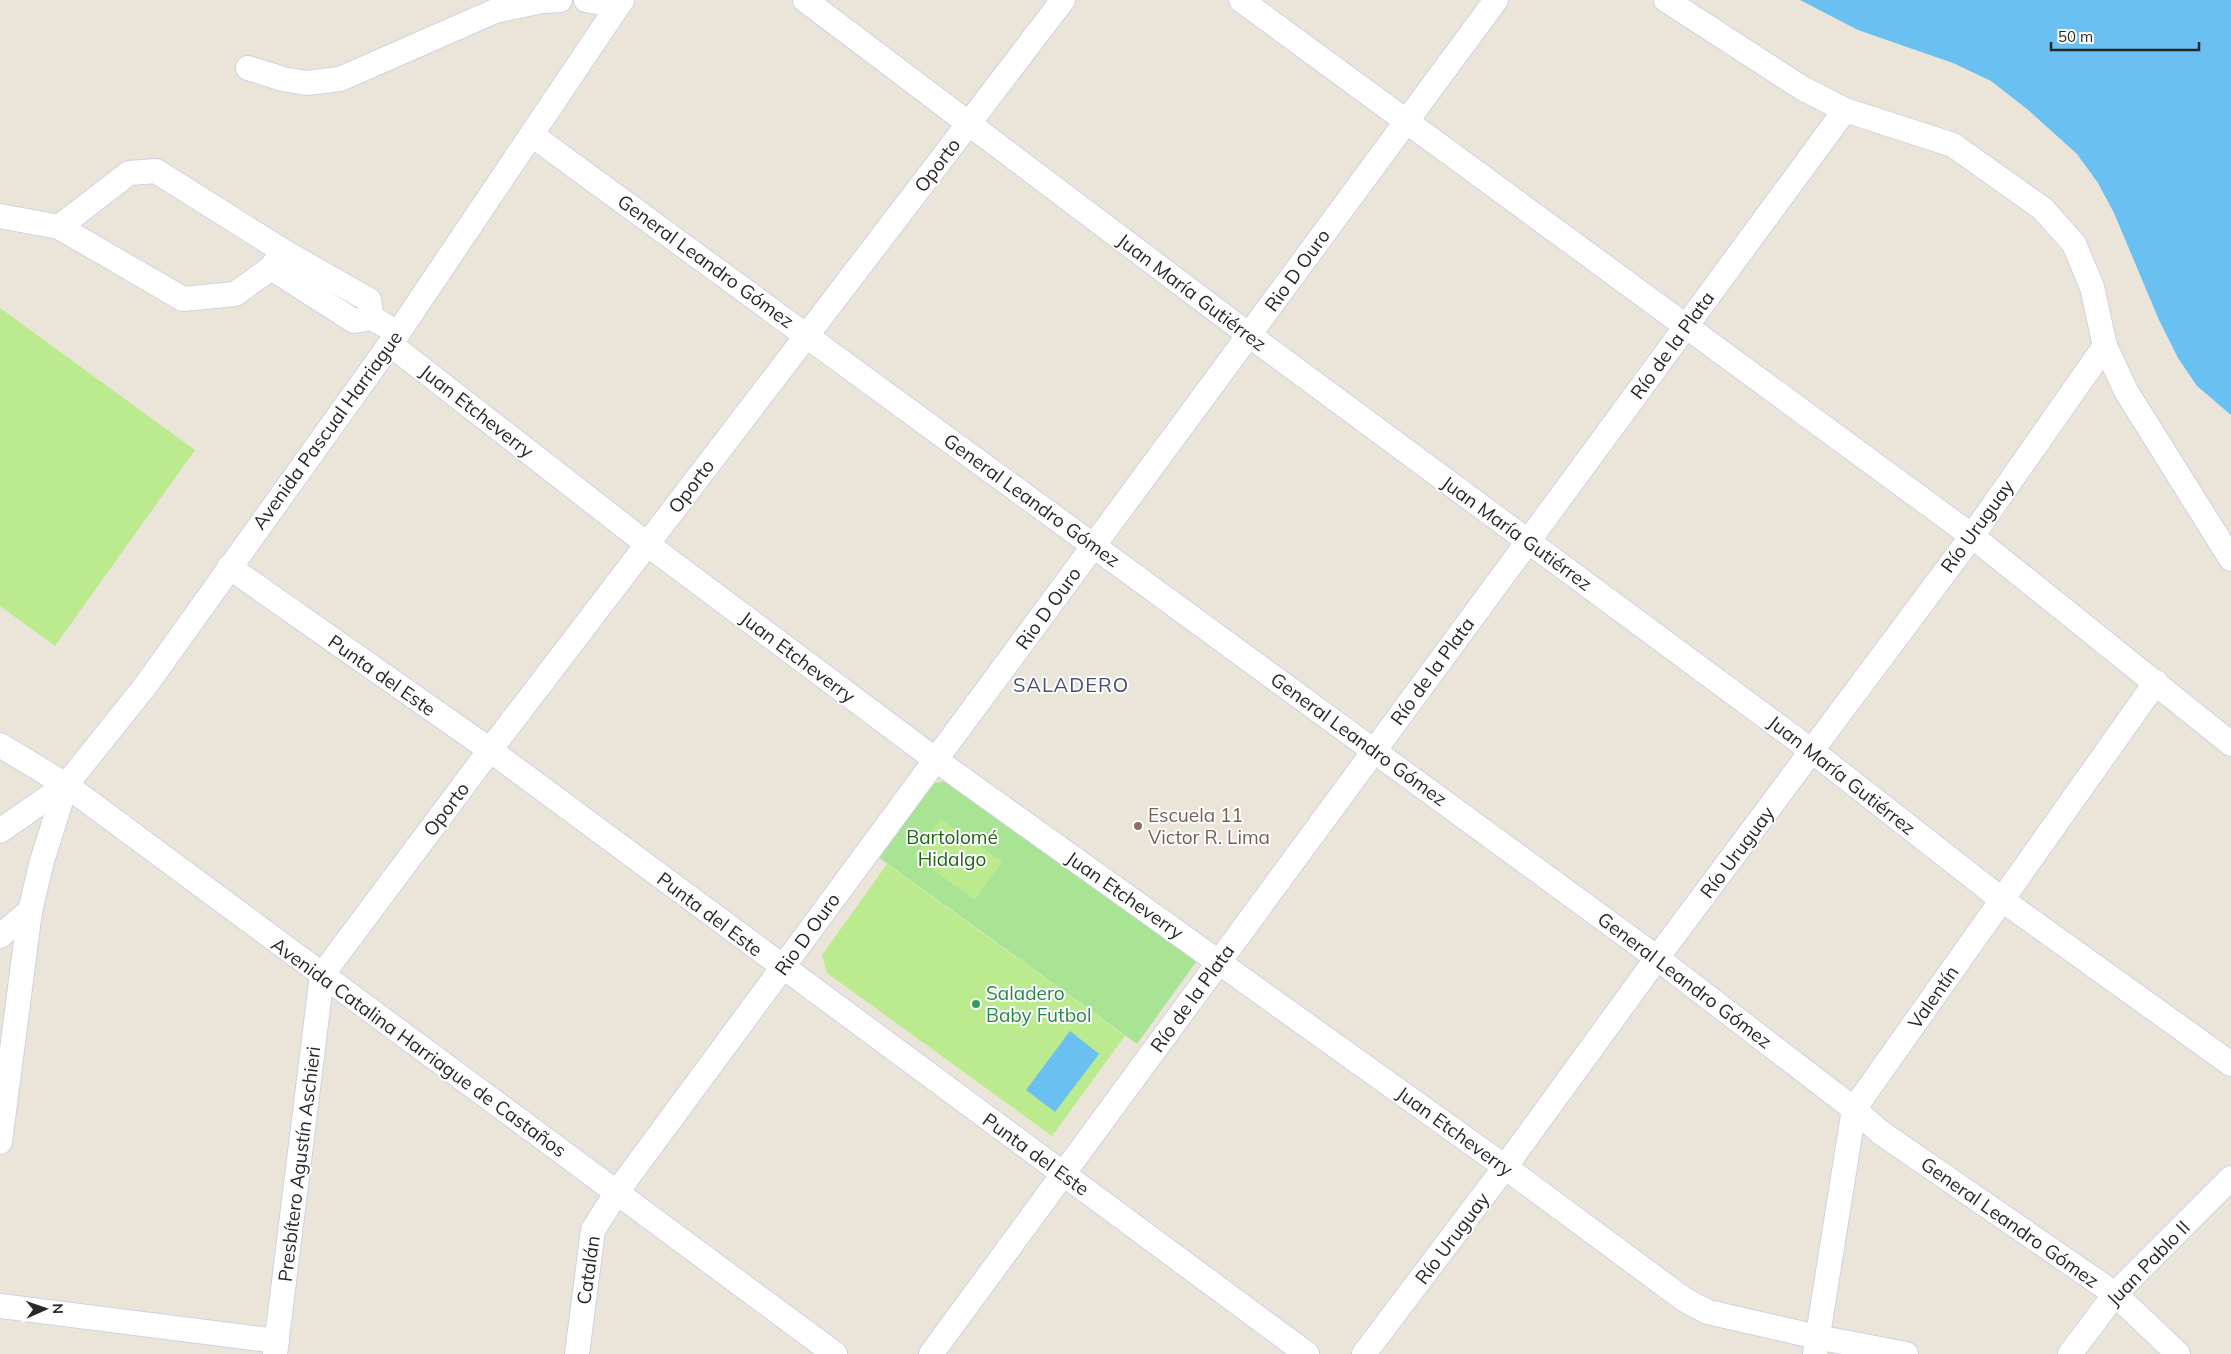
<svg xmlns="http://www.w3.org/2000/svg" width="2231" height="1354" font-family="Mulish,sans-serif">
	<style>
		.green { fill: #a8e494 }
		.pitch { fill: #bceb8f }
		.water { fill: #69c0f1 }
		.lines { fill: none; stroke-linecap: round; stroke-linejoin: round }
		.minor-casing { stroke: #cfd1e2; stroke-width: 26 }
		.minor { stroke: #fff; stroke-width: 24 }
		.education-dot { fill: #8d6e63; stroke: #fff; stroke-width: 2 }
		.leisure-dot { fill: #2e9e5b; stroke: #fff; stroke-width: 2 }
		.labels { text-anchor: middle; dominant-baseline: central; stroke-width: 4; stroke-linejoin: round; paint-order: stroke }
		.street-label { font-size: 19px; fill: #282828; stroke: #fff }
		.education-label { font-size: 19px; fill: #785e54; stroke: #fff; text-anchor: start }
		.park-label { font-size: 19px; fill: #206618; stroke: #fff }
		.leisure-label { font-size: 19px; fill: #27864d; stroke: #fff; text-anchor: start }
		.neighbourhood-label { font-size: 20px; letter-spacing: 1px; fill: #484c7a; stroke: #fff }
	</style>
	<rect width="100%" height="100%" fill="#ebe5d9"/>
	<!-- green -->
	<path class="green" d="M947,781L1196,962L1137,1044L878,857L930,784Z"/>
	<!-- pitch -->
	<g class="pitch">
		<path d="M0,308L195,450L55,646L0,606Z"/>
		<path d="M941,819L1002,862L975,900L914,856Z"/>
		<path d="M887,864L1125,1036L1052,1136L827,973L822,955Z"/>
	</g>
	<!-- water -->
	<g class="water">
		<path d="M1800,0H2231V415L2197,386L2178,358L2159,320L2114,213L2098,183L2077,154L2027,109L1991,81L1953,63L1858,30Z"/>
		<path d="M1070,1031L1099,1054L1055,1112L1026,1090Z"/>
	</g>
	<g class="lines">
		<defs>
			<g id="minor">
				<path d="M586,0L618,6"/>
				<path d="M805,0L1249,335L1812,751L2001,899L2231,1064"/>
				<path d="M1241,0L1972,536L2231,744"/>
				<path d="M1666,0L1802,88L1845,110L1953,145L2043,209L2074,244L2092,287L2105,346L2126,391L2231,559"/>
				<path d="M248,68L283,79L306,83L340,79L495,11L542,1L560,0"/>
				<path d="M532,135L1657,958L1854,1109L1880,1132L2115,1294L2178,1354"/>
				<path d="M0,216L59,227L183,299L235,294L271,268L283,251"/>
				<path d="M59,227L129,173L156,171L283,251L369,300L372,318"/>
				<path d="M271,268L354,321L372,318L386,326"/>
				<path d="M390,344L647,544L936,760L1505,1167L1685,1300L1708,1312L1817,1337L1906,1354"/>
				<path d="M229,567L490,750L1307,1354"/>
				<path d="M0,745L66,785L835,1354"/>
				<path d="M0,831L66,785L146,685L398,333L622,0"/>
				<path d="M0,936L30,911"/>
				<path d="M0,1142L30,911L42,861L66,785"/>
				<path d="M0,1306L277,1341"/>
				<path d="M275,1354L322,975L490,750L1063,0"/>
				<path d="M577,1354L593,1230L617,1192L1496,0"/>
				<path d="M931,1354L1845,110"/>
				<path d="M1364,1354L1505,1167L1657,958L1972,536L2105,346"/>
				<path d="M1815,1354L1854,1109L2156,682"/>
				<path d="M2070,1354L2115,1294L2231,1178"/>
			</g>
		</defs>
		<!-- minor casing -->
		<use href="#minor" class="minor-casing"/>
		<!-- minor -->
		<use href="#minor" class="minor"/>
	</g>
	<!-- markers -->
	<circle class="education-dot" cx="1138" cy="826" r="5"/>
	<circle class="leisure-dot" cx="976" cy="1004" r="5"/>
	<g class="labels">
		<!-- street labels -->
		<g class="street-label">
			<text transform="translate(937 165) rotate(-53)">Oporto</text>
			<text transform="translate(706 261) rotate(36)">General Leandro Gómez</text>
			<text transform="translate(1297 270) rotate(-54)">Rio D Ouro</text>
			<text transform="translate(1192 292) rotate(37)">Juan María Gutiérrez</text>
			<text transform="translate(1672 345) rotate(-54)">Río de la Plata</text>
			<text transform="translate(477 411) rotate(38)">Juan Etcheverry</text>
			<text transform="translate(327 430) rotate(-54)">Avenida Pascual Harriague</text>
			<text transform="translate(691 486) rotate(-53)">Oporto</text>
			<text transform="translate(1032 500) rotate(36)">General Leandro Gómez</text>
			<text transform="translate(1977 526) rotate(-54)">Río Uruguay</text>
			<text transform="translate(1517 533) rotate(36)">Juan María Gutiérrez</text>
			<text transform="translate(1048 608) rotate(-54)">Rio D Ouro</text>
			<text transform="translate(798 657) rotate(37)">Juan Etcheverry</text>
			<text transform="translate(1432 671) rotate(-54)">Río de la Plata</text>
			<text transform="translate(382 675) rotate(35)">Punta del Este</text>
			<text transform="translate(1359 739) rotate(36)">General Leandro Gómez</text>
			<text transform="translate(1842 775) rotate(38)">Juan María Gutiérrez</text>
			<text transform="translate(446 809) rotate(-53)">Oporto</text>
			<text transform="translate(1737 852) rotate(-53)">Río Uruguay</text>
			<text transform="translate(1125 895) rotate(35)">Juan Etcheverry</text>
			<text transform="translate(710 914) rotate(37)">Punta del Este</text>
			<text transform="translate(807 934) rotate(-54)">Rio D Ouro</text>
			<text transform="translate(1685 980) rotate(37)">General Leandro Gómez</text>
			<text transform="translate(1933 997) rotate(-55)">Valentín</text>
			<text transform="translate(1192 998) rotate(-54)">Río de la Plata</text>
			<text transform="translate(419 1047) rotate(36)">Avenida Catalina Harriague de Castaños</text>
			<text transform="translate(1455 1131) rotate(36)">Juan Etcheverry</text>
			<text transform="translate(1036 1154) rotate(36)">Punta del Este</text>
			<text transform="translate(299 1164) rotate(-83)">Presbítero Agustín Aschieri</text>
			<text transform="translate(2010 1222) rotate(35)">General Leandro Gómez</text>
			<text transform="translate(1452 1238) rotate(-53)">Río Uruguay</text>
			<text transform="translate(2148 1263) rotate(-46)">Juan Pablo II</text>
			<text transform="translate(588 1270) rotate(-82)">Catalán</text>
		</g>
		<!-- education labels -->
		<g class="education-label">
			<text x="1148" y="815">Escuela 11<tspan x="1148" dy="22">Victor R. Lima</tspan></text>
		</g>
		<!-- park labels -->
		<g class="park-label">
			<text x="952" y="837">Bartolomé<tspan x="952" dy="22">Hidalgo</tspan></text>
		</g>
		<!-- leisure labels -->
		<g class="leisure-label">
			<text x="986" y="993">Saladero<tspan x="986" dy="22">Baby Futbol</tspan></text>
		</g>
		<!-- neighbourhood labels -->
		<g class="neighbourhood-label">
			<text x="1071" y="684">SALADERO</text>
		</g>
	</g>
	<!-- north arrow -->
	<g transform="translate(45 1309) rotate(88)" stroke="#ffffff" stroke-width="4" paint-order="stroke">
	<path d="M0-4L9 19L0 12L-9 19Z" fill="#282828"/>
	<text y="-8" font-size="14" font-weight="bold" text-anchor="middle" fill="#282828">N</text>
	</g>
	<!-- scale -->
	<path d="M2051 42v8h148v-8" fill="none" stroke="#282828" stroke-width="2.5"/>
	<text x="2058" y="42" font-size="15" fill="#282828" stroke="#ffffff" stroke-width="4" paint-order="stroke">50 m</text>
</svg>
